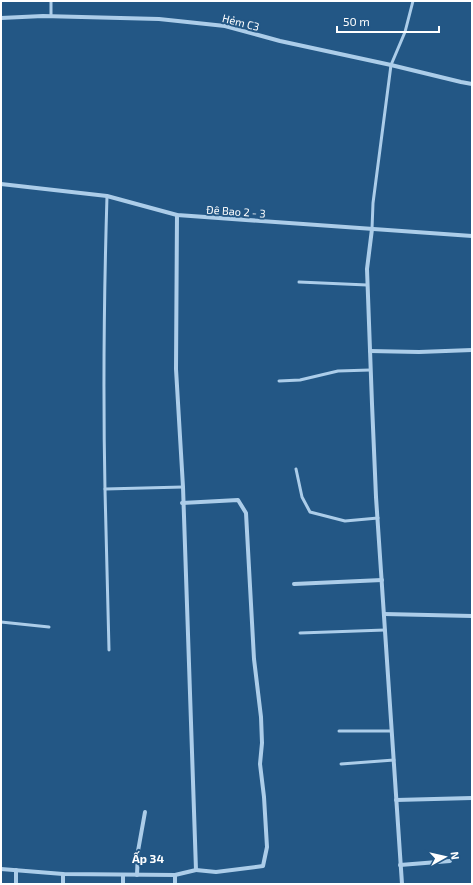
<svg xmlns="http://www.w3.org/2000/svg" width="473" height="885" font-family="'Exo 2',sans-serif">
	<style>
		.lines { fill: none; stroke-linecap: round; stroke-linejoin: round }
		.lane { stroke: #accde9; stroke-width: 3 }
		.street { stroke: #accde9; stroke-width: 4 }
		.labels { text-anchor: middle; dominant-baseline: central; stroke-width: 4; stroke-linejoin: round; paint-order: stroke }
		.street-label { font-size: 11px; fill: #fff; stroke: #235785 }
		.neighbourhood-label { font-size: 12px; font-weight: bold; fill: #fff; stroke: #235785 }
	</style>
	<rect width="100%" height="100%" fill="#235785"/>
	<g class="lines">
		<!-- lane -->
		<g class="lane">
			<path d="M51,16V1"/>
			<path d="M107,196C104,294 103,392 105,490C106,543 108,597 109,650"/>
			<path d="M372,229L373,203L391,65L405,32L413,1"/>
			<path d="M299,282L367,285"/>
			<path d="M279,381L300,380L338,371L370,370"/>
			<path d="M296,469L302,497L310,512L345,521L378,518"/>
			<path d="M105,489L183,487"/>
			<path d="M1,622L49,627"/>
			<path d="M300,633L385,630"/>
			<path d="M339,731H391"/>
			<path d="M341,764L394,760"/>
		</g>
		<!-- street -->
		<g class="street">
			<path d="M1,18L43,16L159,19L225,26L280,41L391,65L461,82L472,84"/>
			<path d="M1,184L107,196L177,215L472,236"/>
			<path d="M372,229L367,269L372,404L376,497L402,884"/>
			<path d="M370,351L419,352L472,350"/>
			<path d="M182,503L238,500L246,513L254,659L261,717L262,743L260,764L264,797L267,847L263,866L216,872L196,870"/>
			<path d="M294,584L382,580"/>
			<path d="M384,614L472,616"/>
			<path d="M396,800L472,798"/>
			<path d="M400,865L450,861"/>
			<path d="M1,869L63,874L175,875L196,870L183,487L176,369L177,215"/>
			<path d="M123,875V884"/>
			<path d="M137,875L138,851L145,812"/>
			<path d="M175,875V884"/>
			<path d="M16,884V870"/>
			<path d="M63,884V874"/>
		</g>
	</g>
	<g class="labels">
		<!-- street labels -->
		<g class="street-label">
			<text transform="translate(241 22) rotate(14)">Hẻm C3</text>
			<text transform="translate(236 211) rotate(4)">Đê Bao 2 - 3</text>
		</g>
		<!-- neighbourhood labels -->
		<g class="neighbourhood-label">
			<text x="148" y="858">Ấp 34</text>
		</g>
	</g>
	<!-- border -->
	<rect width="473" height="885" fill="none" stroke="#ffffff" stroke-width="4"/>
	<!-- north arrow -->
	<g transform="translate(445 857) rotate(82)" stroke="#235785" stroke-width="3" paint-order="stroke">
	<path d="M0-3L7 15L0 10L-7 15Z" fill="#ffffff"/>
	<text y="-6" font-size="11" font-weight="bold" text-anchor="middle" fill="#ffffff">N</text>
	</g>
	<!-- scale -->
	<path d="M337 26v6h102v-6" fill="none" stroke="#ffffff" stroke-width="2"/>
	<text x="343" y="26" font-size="12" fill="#ffffff" stroke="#235785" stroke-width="3" paint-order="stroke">50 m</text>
</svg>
